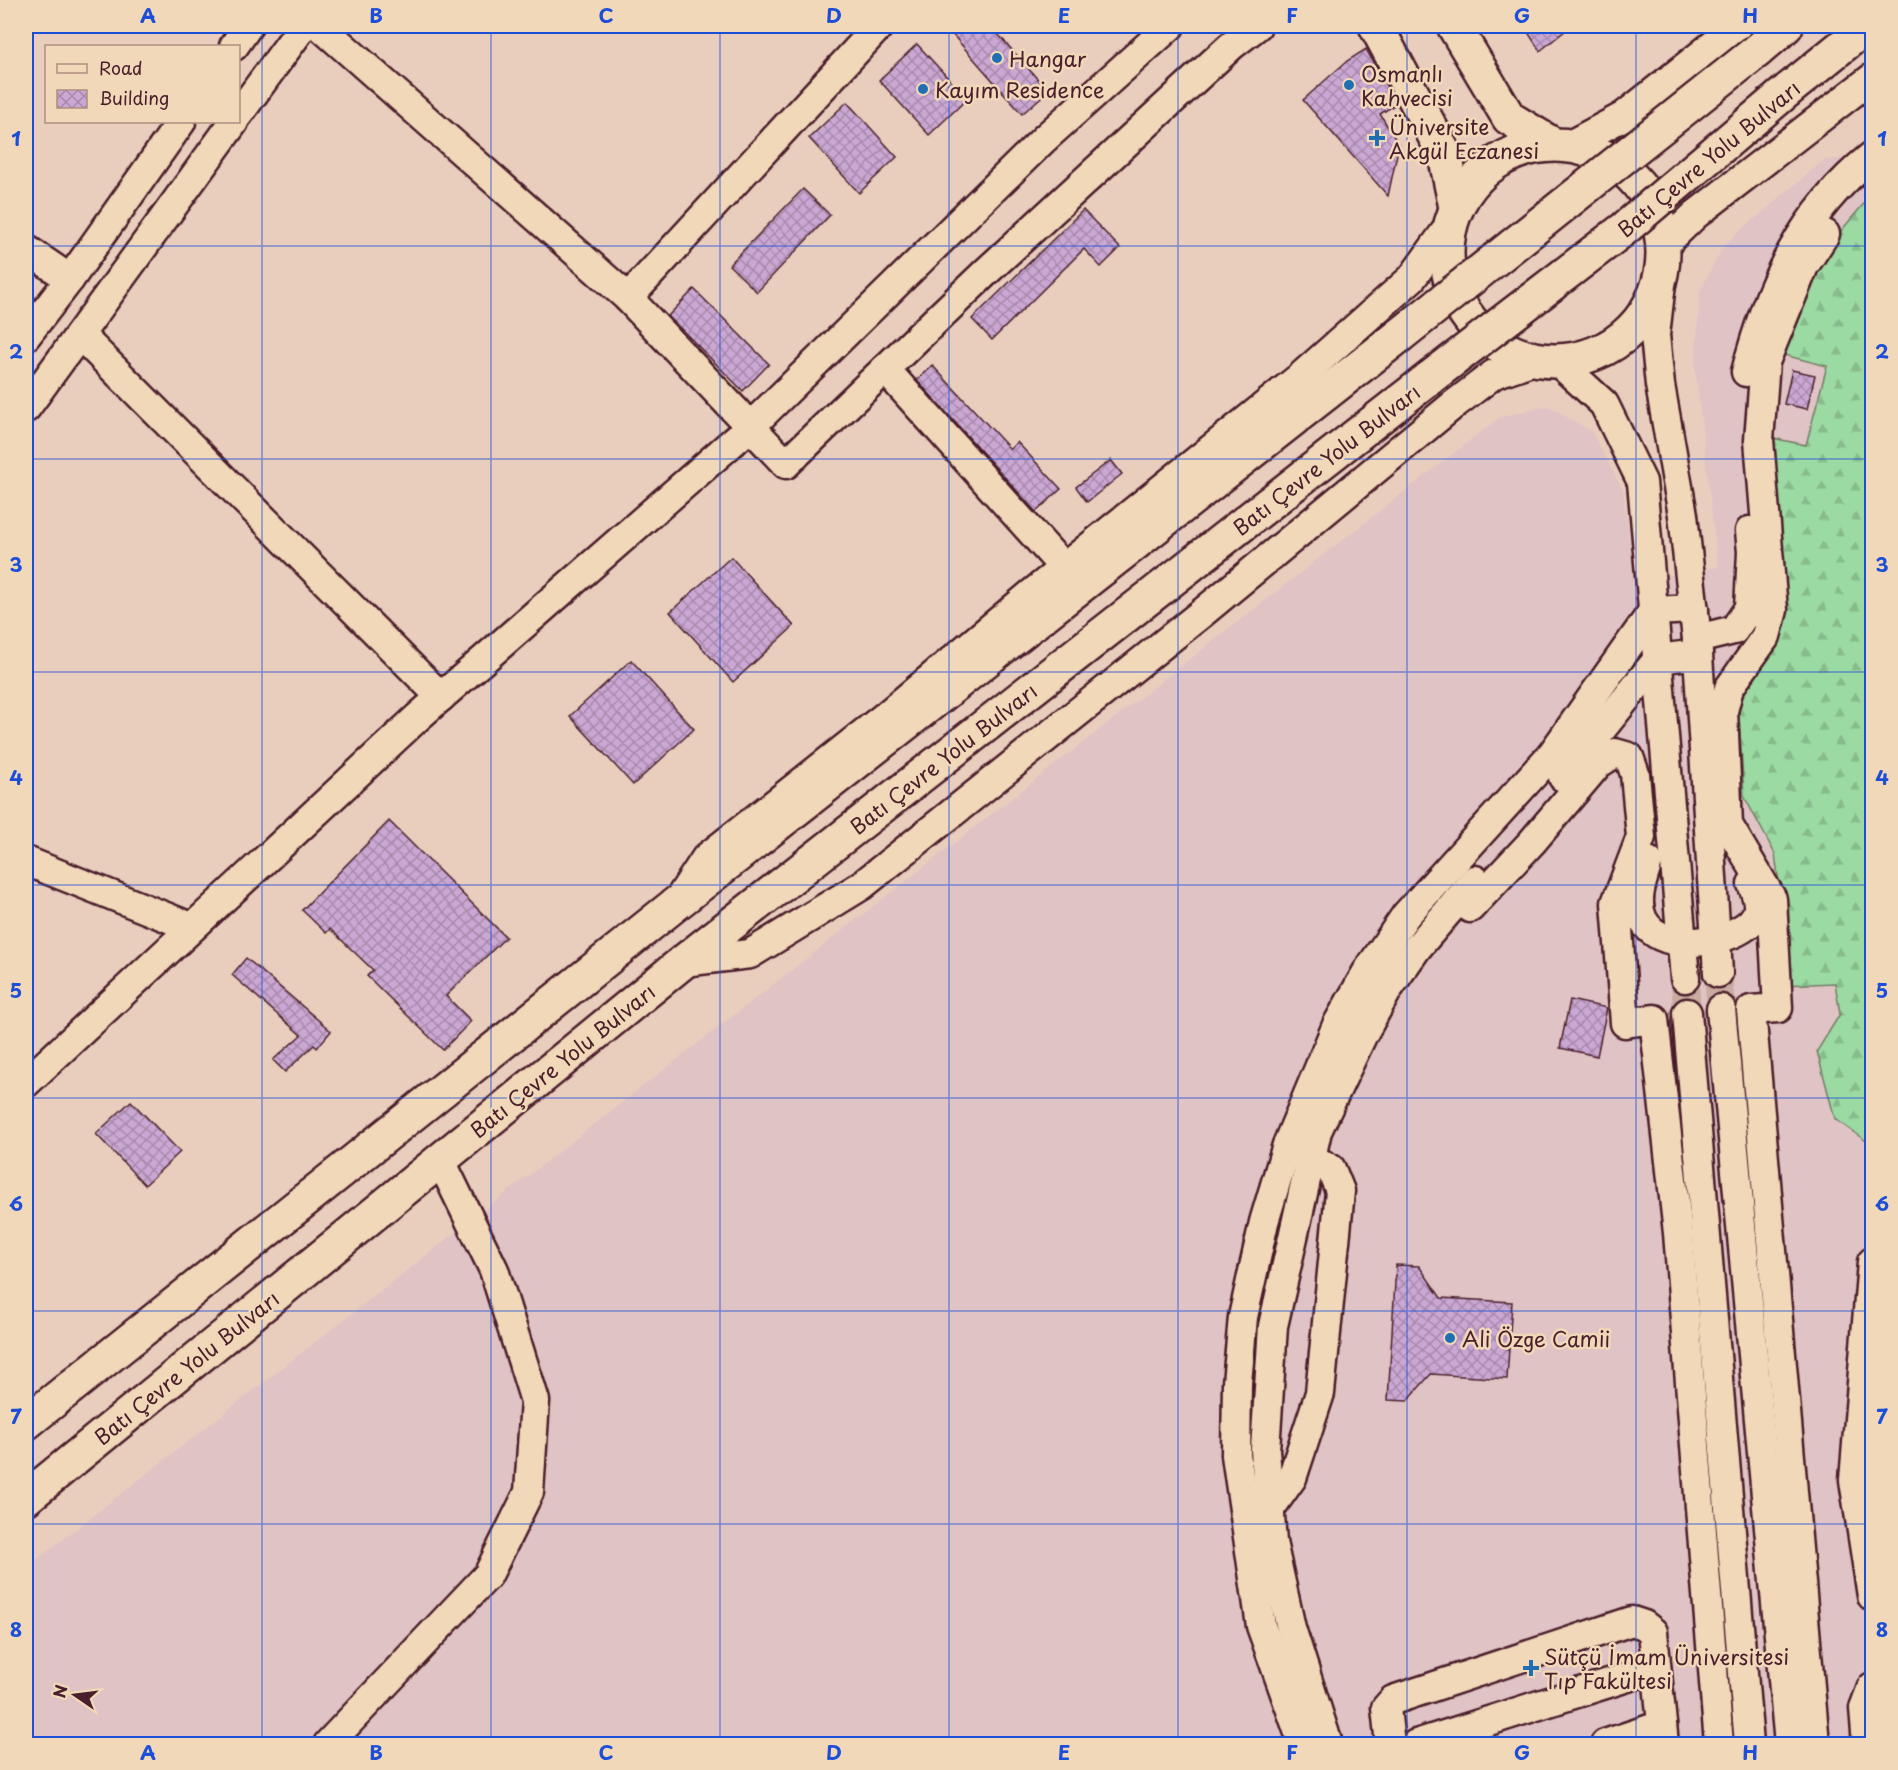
<svg xmlns="http://www.w3.org/2000/svg" width="1898" height="1770" font-family="'Playpen Sans',sans-serif">
	<style>
		.built { fill: #e0c3c4 }
		.forest { fill: url(#forest-firs); stroke: #727c66; stroke-width: 1.5 }
		.building { fill: url(#building-cross-hatch); stroke: #4a1f2b; stroke-width: 1.5 }
		.lines { fill: none; stroke-linecap: round; stroke-linejoin: round }
		.minor-tunnel { stroke: #c9aba1; stroke-width: 28; stroke-dasharray: 28 14; stroke-linecap: butt }
		.minor-casing { stroke: #4a1f2b; stroke-width: 33 }
		.major-casing { stroke: #4a1f2b; stroke-width: 38 }
		.highway-casing { stroke: #4a1f2b; stroke-width: 38 }
		.minor { stroke: #f1d8b9; stroke-width: 28 }
		.major { stroke: #f1d8b9; stroke-width: 33 }
		.highway { stroke: #f1d8b9; stroke-width: 33 }
		.highway-bridge-casing { stroke: #4a1f2b; stroke-width: 38; stroke-linecap: butt }
		.highway-bridge { stroke: #f1d8b9; stroke-width: 33 }
		.grid { fill: none; stroke: #1d4ed8; stroke-width: 1.5; stroke-opacity: 0.55 }
		.poi-dot { fill: #1f6fb2; stroke: #f1d8b9; stroke-width: 2 }
		.labels { text-anchor: middle; dominant-baseline: central; stroke-width: 5; stroke-linejoin: round; paint-order: stroke }
		.poi-label { font-size: 21px; fill: #4a1f2b; stroke: #f1d8b9; text-anchor: start }
		.street-label { font-size: 21px; fill: #4a1f2b; stroke: #f1d8b9 }
		.neatline { fill: none; stroke: #1d4ed8; stroke-width: 2 }
		.grid-label { font-size: 20px; text-anchor: middle; font-weight: bold; fill: #1d4ed8 }
	</style>
	<defs>
		<pattern id="forest-firs" width="22" height="20" patternUnits="userSpaceOnUse" patternTransform="scale(1.5)"><rect width="22" height="20" fill="#9bdaa2"/><path d="M5 1l3.5 6h-7zM16 11l3.5 6h-7z" fill="#87bb8c"/></pattern>
		<pattern id="building-cross-hatch" width="8" height="8" patternUnits="userSpaceOnUse" patternTransform="scale(1.5)"><rect width="8" height="8" fill="#caa8d3"/><path d="M0 0l8 8M0 8l8-8" fill="none" stroke="#a688ab"/></pattern>
	</defs>
	<rect width="100%" height="100%" fill="#e9cebe"/>
	<filter id="ink" filterUnits="userSpaceOnUse"><feTurbulence type="fractalNoise" baseFrequency=".0167" numOctaves="2"/><feDisplacementMap in="SourceGraphic" scale="12" xChannelSelector="R" yChannelSelector="G"/><feConvolveMatrix kernelMatrix="1 2 1 2 8 2 1 2 1" color-interpolation-filters="sRGB"/></filter>
	<g filter="url(#ink)">
		<!-- built -->
		<path class="built" d="M1872,140V1744H26V1568L1500,417L1548,406L1591,431L1623,490L1635,581L1718,567L1695,367L1700,290L1725,244L1824,160L1849,158Z"/>
		<!-- forest -->
		<path class="forest" d="M1872,194V1145L1835,1119L1817,1051L1840,1014L1835,983L1781,985L1783,913L1775,854L1744,796L1738,699L1754,673L1772,438L1806,445L1827,366L1784,355L1830,244Z"/>
		<!-- building -->
		<g class="building">
			<path d="M945,26H991L1048,91L1022,114Z"/>
			<path d="M1524,26H1571L1540,51Z"/>
			<path d="M917,44L967,99L929,135L879,80Z"/>
			<path d="M1366,49L1396,104L1380,114L1399,145L1388,196L1303,100L1347,61Z"/>
			<path d="M847,102L897,157L859,193L809,138Z"/>
			<path d="M803,189L830,215L757,292L729,265Z"/>
			<path d="M1083,210L1120,248L1101,267L1084,249L992,340L972,319Z"/>
			<path d="M694,289L769,364L743,391L668,316Z"/>
			<path d="M932,365L1010,449L1017,442L1061,489L1036,512L917,380Z"/>
			<path d="M1792,370L1815,375L1807,409L1784,404Z"/>
			<path d="M1111,460L1122,474L1087,502L1076,487Z"/>
			<path d="M731,557L794,626L733,682L670,612Z"/>
			<path d="M631,660L694,729L633,785L570,716Z"/>
			<path d="M389,821L506,937L446,996L471,1021L443,1050L367,976L373,970L330,929L326,933L302,910Z"/>
			<path d="M246,958L331,1031L317,1048L314,1045L285,1072L273,1060L301,1035L232,975Z"/>
			<path d="M1570,1000L1607,1008L1597,1056L1560,1048Z"/>
			<path d="M131,1101L180,1152L145,1185L96,1134Z"/>
			<path d="M1396,1265L1419,1266L1441,1298L1512,1302L1507,1379L1431,1374L1407,1401L1388,1400Z"/>
		</g>
		<g class="lines">
			<!-- minor-tunnel -->
			<g class="minor-tunnel">
				<path d="M1718,973L1721,1009"/>
				<path d="M1685,978L1687,1013"/>
			</g>
			<defs>
				<g id="minor">
					<path d="M320,26L628,298L786,464L986,272L1231,46L1257,26"/>
					<path d="M234,46L248,26"/>
					<path d="M238,115L303,26"/>
					<path d="M1570,145L1624,116L1737,26"/>
					<path d="M1663,246L1695,215L1872,78"/>
					<path d="M26,249L70,279"/>
					<path d="M1663,266L1655,335L1660,385L1683,515L1697,639L1718,973"/>
					<path d="M628,298L879,26"/>
					<path d="M80,335L441,697"/>
					<path d="M26,336L70,279L181,122"/>
					<path d="M1557,361L1604,404L1642,482L1685,978"/>
					<path d="M885,369L1064,568"/>
					<path d="M1746,372C1768,286 1802,212 1872,156"/>
					<path d="M26,408L234,122"/>
					<path d="M1697,639L1734,630L1749,608L1752,552L1750,531"/>
					<path d="M1563,777L1658,659L1698,654"/>
					<path d="M26,861L191,927"/>
					<path d="M1648,861C1644,877 1636,894 1640,911C1650,959 1741,944 1756,915C1761,905 1756,893 1752,884"/>
					<path d="M683,893L706,858L888,714L1030,595L1299,378L1412,278L1450,225"/>
					<path d="M1470,908L1532,842L1598,764L1615,753L1629,757L1635,774L1641,837L1616,903L1625,1023L1654,1019L1678,1233L1719,1744"/>
					<path d="M683,962L750,954L861,886L1202,613L1452,406L1494,374L1534,360"/>
					<path d="M1721,1009L1789,1744"/>
					<path d="M1687,1013L1749,1744"/>
					<path d="M26,1083L418,717L751,426L1044,139L1170,26"/>
					<path d="M1872,1262L1854,1480L1872,1596"/>
					<path d="M1270,1509L1292,1478L1320,1393L1340,1191L1331,1169L1295,1149"/>
					<path d="M328,1744L488,1575L529,1492L535,1401L494,1270L440,1159"/>
					<path d="M1303,1744L1261,1626L1236,1455L1237,1383L1243,1317L1264,1222L1287,1145L1337,1025L1367,972L1406,915L1552,754L1653,611L1694,609"/>
					<path d="M1328,1744L1291,1628L1272,1542L1265,1450L1273,1326L1317,1131L1363,1034L1388,989L1417,948L1475,880"/>
					<path d="M1390,1744L1386,1708L1393,1700L1632,1621L1644,1625L1653,1632L1664,1744"/>
					<path d="M1416,1744L1656,1668"/>
					<path d="M1605,1744L1662,1725"/>
					<path d="M1815,1744L1751,1010L1778,1008L1772,899L1728,825L1723,711L1729,688L1766,636L1773,610L1759,440L1765,362L1804,266L1825,234"/>
					<path d="M1867,1744L1864,1708L1872,1687"/>
				</g>
				<g id="major">
					<path d="M1376,26L1445,155L1456,207"/>
					<path d="M1454,26L1509,118L1552,144"/>
					<circle cx="1555" cy="253" r="108"/>
				</g>
				<g id="highway">
					<path d="M1757,51L1786,26"/>
					<path d="M1788,90L1867,26"/>
					<path d="M26,1423L677,903L1399,336"/>
					<path d="M26,1498L683,962L1431,377"/>
				</g>
			</defs>
			<!-- minor casing -->
			<use href="#minor" class="minor-casing"/>
			<!-- major casing -->
			<use href="#major" class="major-casing"/>
			<!-- highway casing -->
			<use href="#highway" class="highway-casing"/>
			<!-- minor -->
			<use href="#minor" class="minor"/>
			<!-- major -->
			<use href="#major" class="major"/>
			<!-- highway -->
			<use href="#highway" class="highway"/>
			<defs>
				<g id="highway-bridge">
					<path d="M1399,336L1757,51"/>
					<path d="M1431,377L1624,229L1788,90"/>
				</g>
			</defs>
			<!-- highway-bridge casing -->
			<use href="#highway-bridge" class="highway-bridge-casing"/>
			<!-- highway-bridge -->
			<use href="#highway-bridge" class="highway-bridge"/>
		</g>
	</g>
	<!-- grid -->
	<path class="grid" d="M262,26V1744M491,26V1744M720,26V1744M949,26V1744M1178,26V1744M1407,26V1744M1636,26V1744M26,246H1872M26,459H1872M26,672H1872M26,885H1872M26,1098H1872M26,1311H1872M26,1524H1872"/>
	<!-- markers -->
	<g class="poi-dot">
		<circle cx="997" cy="58" r="6"/>
		<circle cx="1349" cy="85" r="6"/>
		<circle cx="923" cy="89" r="6"/>
		<path d="M1374 129h6v6h6v6h-6v6h-6v-6h-6v-6h6z"/>
		<circle cx="1450" cy="1338" r="6"/>
		<path d="M1528 1659h6v6h6v6h-6v6h-6v-6h-6v-6h6z"/>
	</g>
	<g class="labels">
		<!-- poi labels -->
		<g class="poi-label">
			<text x="1009" y="58">Hangar</text>
			<text x="1361" y="73">Osmanlı<tspan x="1361" dy="24">Kahvecisi</tspan></text>
			<text x="935" y="89">Kayım Residence</text>
			<text x="1389" y="126">Üniversite<tspan x="1389" dy="24">Akgül Eczanesi</tspan></text>
			<text x="1462" y="1338">Ali Özge Camii</text>
			<text x="1544" y="1656">Sütçü İmam Üniversitesi<tspan x="1544" dy="24">Tıp Fakültesi</tspan></text>
		</g>
		<!-- street labels -->
		<g class="street-label">
			<text transform="translate(1708 158) rotate(-40)">Batı Çevre Yolu Bulvarı</text>
			<text transform="translate(1326 459) rotate(-38)">Batı Çevre Yolu Bulvarı</text>
			<text transform="translate(943 758) rotate(-38)">Batı Çevre Yolu Bulvarı</text>
			<text transform="translate(562 1060) rotate(-39)">Batı Çevre Yolu Bulvarı</text>
			<text transform="translate(186 1367) rotate(-39)">Batı Çevre Yolu Bulvarı</text>
		</g>
	</g>
	<!-- margin -->
	<rect width="1898" height="1770" fill="none" stroke="#f1d8b9" stroke-width="66"/>
	<!-- legend -->
	<rect x="45" y="45" width="195" height="78" fill="#f1d8b9" stroke="#ae8e80" stroke-width="1.5"/>
	<rect x="57" y="64" width="30" height="9" fill="#f1d8b9" stroke="#ae8e80" stroke-width="1.5"/>
	<text x="99" y="75" font-size="18" fill="#4a1f2b">Road</text>
	<rect x="57" y="90" width="30" height="18" fill="url(#building-cross-hatch)" stroke="#ae8e80" stroke-width="1.5"/>
	<text x="99" y="105" font-size="18" fill="#4a1f2b">Building</text>
	<!-- north arrow -->
	<g transform="translate(75 1695) rotate(284)" stroke="#f1d8b9" stroke-width="4.5" paint-order="stroke">
	<path d="M0-4.5L10 22L0 15L-10 22Z" fill="#4a1f2b"/>
	<text y="-9" font-size="16" font-weight="bold" text-anchor="middle" fill="#4a1f2b">N</text>
	</g>
	<rect x="33" y="33" width="1832" height="1704" class="neatline"/>
	<g class="grid-label">
		<text x="148" y="23">A</text>
		<text x="376" y="23">B</text>
		<text x="606" y="23">C</text>
		<text x="834" y="23">D</text>
		<text x="1064" y="23">E</text>
		<text x="1292" y="23">F</text>
		<text x="1522" y="23">G</text>
		<text x="1750" y="23">H</text>
		<text x="16" y="146">1</text>
		<text x="1882" y="146">1</text>
		<text x="16" y="359">2</text>
		<text x="1882" y="359">2</text>
		<text x="16" y="572">3</text>
		<text x="1882" y="572">3</text>
		<text x="16" y="785">4</text>
		<text x="1882" y="785">4</text>
		<text x="16" y="998">5</text>
		<text x="1882" y="998">5</text>
		<text x="16" y="1211">6</text>
		<text x="1882" y="1211">6</text>
		<text x="16" y="1424">7</text>
		<text x="1882" y="1424">7</text>
		<text x="16" y="1637">8</text>
		<text x="1882" y="1637">8</text>
		<text x="148" y="1760">A</text>
		<text x="376" y="1760">B</text>
		<text x="606" y="1760">C</text>
		<text x="834" y="1760">D</text>
		<text x="1064" y="1760">E</text>
		<text x="1292" y="1760">F</text>
		<text x="1522" y="1760">G</text>
		<text x="1750" y="1760">H</text>
	</g>
</svg>
